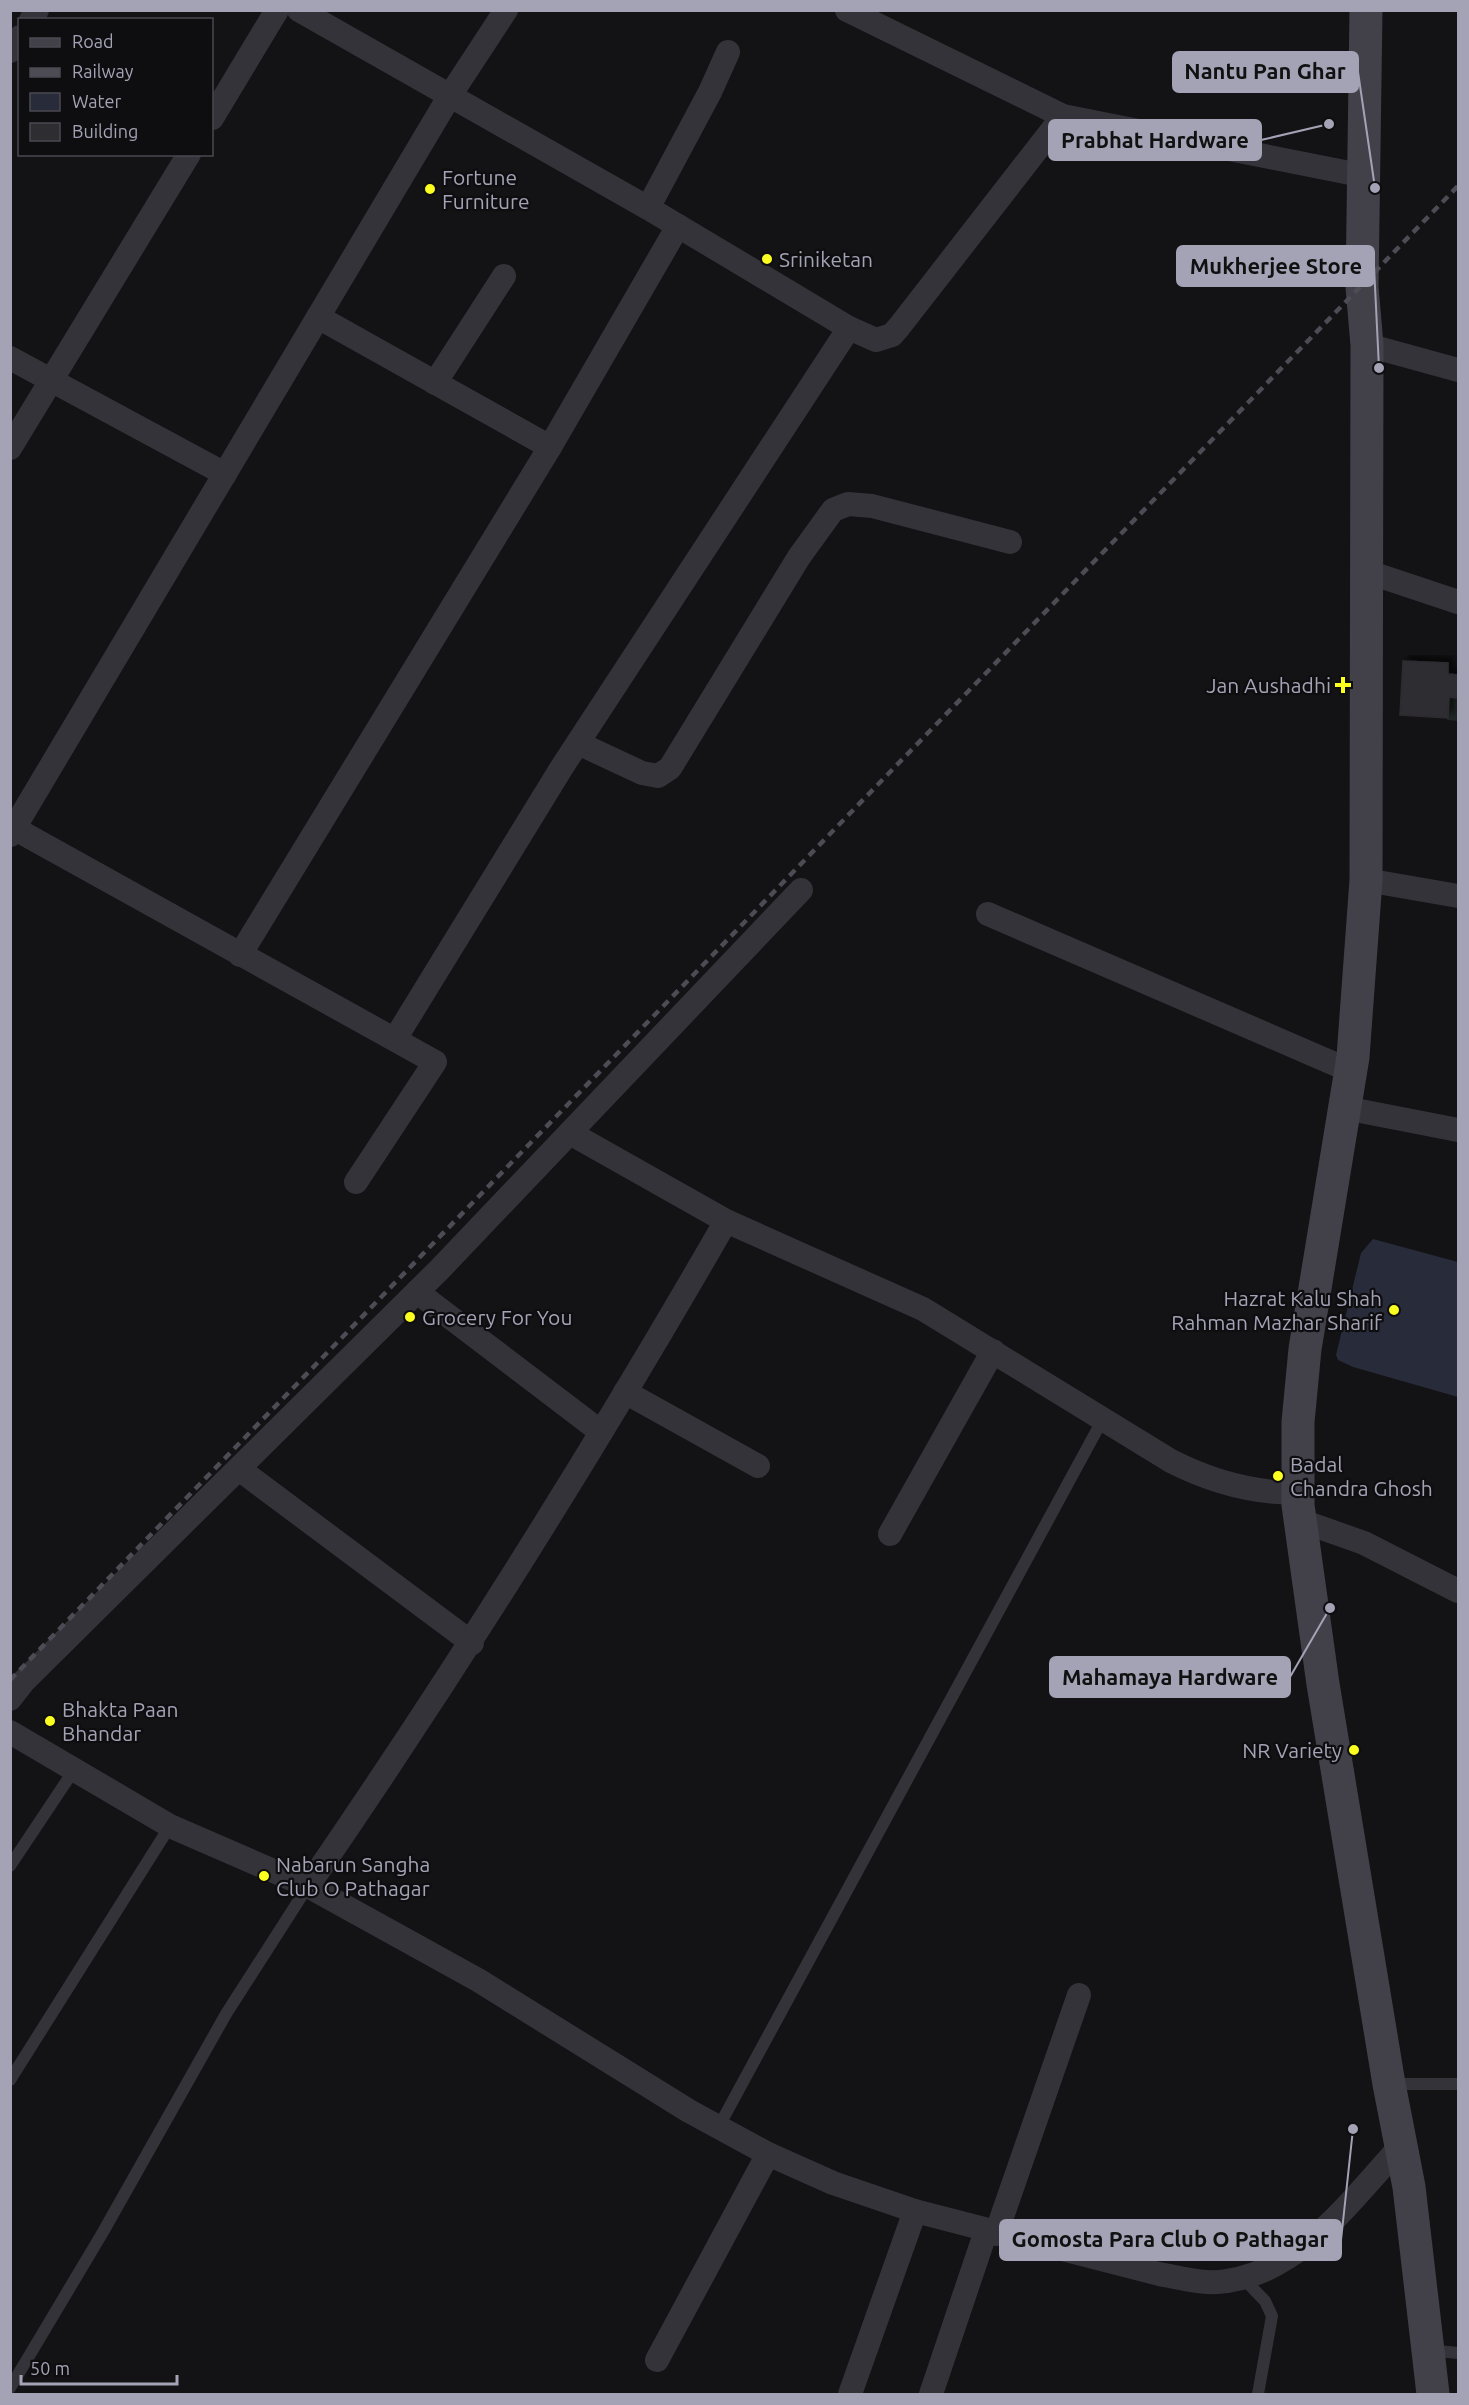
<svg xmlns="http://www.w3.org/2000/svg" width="1469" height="2405" font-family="Ubuntu,sans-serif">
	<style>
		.green { fill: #1e2723 }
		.water { fill: #282b39 }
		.building { fill: #2e2d31; stroke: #2e2c30; stroke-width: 1.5; filter: url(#shadow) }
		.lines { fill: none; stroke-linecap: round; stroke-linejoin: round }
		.lane { stroke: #343339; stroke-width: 12 }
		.street { stroke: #343339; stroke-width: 24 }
		.secondary { stroke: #42414a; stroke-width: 33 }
		.rail { stroke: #4d4c55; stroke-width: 4.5; stroke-dasharray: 8 6; stroke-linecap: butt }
		.poi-dot { fill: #fcfe20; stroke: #0e0d0f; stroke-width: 2 }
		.labels { text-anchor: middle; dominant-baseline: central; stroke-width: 4.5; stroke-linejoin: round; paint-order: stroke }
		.poi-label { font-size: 21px; fill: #a4a3b6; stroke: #0e0d0f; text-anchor: start }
		.leader { fill: none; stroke: #a4a3b6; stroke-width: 2 }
		.callout-dot { fill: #a4a3b6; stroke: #0e0d0f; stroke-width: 2 }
		.callout { fill: #a4a3b6; stroke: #a4a3b6; stroke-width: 2 }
		.callout-label { font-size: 22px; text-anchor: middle; font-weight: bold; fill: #111 }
	</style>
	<defs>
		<filter id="shadow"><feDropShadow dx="5.5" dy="-5.5" stdDeviation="3" flood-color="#0009"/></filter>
	</defs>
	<rect width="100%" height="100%" fill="#131214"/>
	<!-- green -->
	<path class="green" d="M1449,697L1458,698V721L1447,720Z"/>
	<!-- water -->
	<path class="water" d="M1373,1239L1458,1262V1397L1353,1367L1338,1360L1336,1355L1361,1253Z"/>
	<!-- building -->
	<path class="building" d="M1403,661L1448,663V674L1458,675V698L1449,697L1448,718L1400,715Z"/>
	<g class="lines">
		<!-- lane -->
		<g class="lane">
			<path d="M10,1866L74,1770"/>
			<path d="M10,2080L170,1826"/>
			<path d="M1390,2084H1458"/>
			<path d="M718,2128L1104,1417"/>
			<path d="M1242,2277L1265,2301L1272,2316L1258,2394"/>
			<path d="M1428,2350L1458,2353"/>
			<path d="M10,2388L103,2232L226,2014L308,1886"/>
		</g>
		<!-- street -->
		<g class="street">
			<path d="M299,10L648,208L849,328L876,340L892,335L899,327L1063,116"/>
			<path d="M847,10L1063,116L1365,176"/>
			<path d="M31,20L37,10"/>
			<path d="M10,51L20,37"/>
			<path d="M212,118L277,10"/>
			<path d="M648,208L710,92L728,52"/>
			<path d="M318,317L550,447"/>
			<path d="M1367,345L1458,370"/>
			<path d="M10,358L225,474"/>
			<path d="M435,383L504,276"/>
			<path d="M10,448L189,154"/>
			<path d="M1365,571L1458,602"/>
			<path d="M578,743L642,773L658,776L670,768L799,557L833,510L848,504L872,506L1010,542"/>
			<path d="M10,826L435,1062L356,1182"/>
			<path d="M10,835L449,97L506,10"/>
			<path d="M1366,880L1458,896"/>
			<path d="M988,914L1351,1071"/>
			<path d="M240,955L550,447L678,226"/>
			<path d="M395,1039L562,767L849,328"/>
			<path d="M1345,1108L1458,1130"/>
			<path d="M570,1133L726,1221L923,1309L1171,1461C1210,1481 1254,1493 1298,1493"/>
			<path d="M417,1292L601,1432"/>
			<path d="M625,1392L758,1466"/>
			<path d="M239,1469L472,1643"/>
			<path d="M1299,1520L1364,1543L1458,1591"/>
			<path d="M890,1534L993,1351"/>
			<path d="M10,1699L24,1681L439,1270L801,890"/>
			<path d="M10,1732L170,1826L308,1886L478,1980L689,2111L768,2154L833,2183L915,2211L1159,2274C1181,2278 1205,2285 1227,2281C1303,2270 1353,2197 1402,2145"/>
			<path d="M308,1886C457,1669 595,1449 726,1221"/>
			<path d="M996,2234L1079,1995"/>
			<path d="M657,2360L768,2154"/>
			<path d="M850,2394L915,2211"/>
			<path d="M931,2394L986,2231"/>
		</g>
		<!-- secondary -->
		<path class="secondary" d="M1366,10L1362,287L1367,345L1366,880L1353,1057L1305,1349L1298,1422V1505L1323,1684L1389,2084L1409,2187L1433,2394"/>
		<!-- rail -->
		<path class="rail" d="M10,1680L1458,186"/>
	</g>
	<!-- markers -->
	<g class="poi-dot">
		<circle cx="430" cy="189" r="6"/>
		<circle cx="767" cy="259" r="6"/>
		<path d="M1340 676h6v6h6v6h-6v6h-6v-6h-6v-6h6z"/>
		<circle cx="1394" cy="1310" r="6"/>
		<circle cx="410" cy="1317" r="6"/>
		<circle cx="1278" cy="1476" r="6"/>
		<circle cx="50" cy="1721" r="6"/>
		<circle cx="1354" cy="1750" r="6"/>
		<circle cx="264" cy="1876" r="6"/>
	</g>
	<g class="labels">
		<!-- poi labels -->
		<g class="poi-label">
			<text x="442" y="177">Fortune<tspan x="442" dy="24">Furniture</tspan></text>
			<text x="779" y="259">Sriniketan</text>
			<text x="1331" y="685" text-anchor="end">Jan Aushadhi</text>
			<text x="1382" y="1298" text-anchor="end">Hazrat Kalu Shah<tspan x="1382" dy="24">Rahman Mazhar Sharif</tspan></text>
			<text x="422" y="1317">Grocery For You</text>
			<text x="1290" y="1464">Badal<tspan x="1290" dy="24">Chandra Ghosh</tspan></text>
			<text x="62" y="1709">Bhakta Paan<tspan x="62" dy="24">Bhandar</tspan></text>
			<text x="1342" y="1750" text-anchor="end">NR Variety</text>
			<text x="276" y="1864">Nabarun Sangha<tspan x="276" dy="24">Club O Pathagar</tspan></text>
		</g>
	</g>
	<!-- callouts -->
	<path class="leader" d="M1375 188L1358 72M1329 124L1261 140M1379 368L1374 266M1330 1608L1290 1677M1353 2129L1341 2240"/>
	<g class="callout-dot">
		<circle cx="1375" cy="188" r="6"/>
		<circle cx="1329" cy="124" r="6"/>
		<circle cx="1379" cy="368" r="6"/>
		<circle cx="1330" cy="1608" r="6"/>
		<circle cx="1353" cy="2129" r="6"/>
	</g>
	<g class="callout">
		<rect x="1173" y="52" width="185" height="40" rx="6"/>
		<rect x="1049" y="120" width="212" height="40" rx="6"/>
		<rect x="1177" y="246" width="197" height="40" rx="6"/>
		<rect x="1050" y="1657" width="240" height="40" rx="6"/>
		<rect x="1000" y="2220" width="341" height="40" rx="6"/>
	</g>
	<g class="callout-label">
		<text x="1265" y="79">Nantu Pan Ghar</text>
		<text x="1155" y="148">Prabhat Hardware</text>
		<text x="1276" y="274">Mukherjee Store</text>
		<text x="1170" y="1685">Mahamaya Hardware</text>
		<text x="1170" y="2247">Gomosta Para Club O Pathagar</text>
	</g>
	<!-- border -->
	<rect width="1469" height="2405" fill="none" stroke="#a4a3b6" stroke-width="24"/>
	<!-- legend -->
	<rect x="18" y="18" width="195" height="138" fill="#0e0d0f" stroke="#4a4952" stroke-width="1.5"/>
	<rect x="30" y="38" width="30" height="9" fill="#42414a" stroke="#4a4952" stroke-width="1.5"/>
	<text x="72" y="48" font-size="18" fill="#a4a3b6">Road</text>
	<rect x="30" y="68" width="30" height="9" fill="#4d4c55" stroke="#4a4952" stroke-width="1.5"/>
	<text x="72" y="78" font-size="18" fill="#a4a3b6">Railway</text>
	<rect x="30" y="93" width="30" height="18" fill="#282b39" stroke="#4a4952" stroke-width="1.5"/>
	<text x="72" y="108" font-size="18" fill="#a4a3b6">Water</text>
	<rect x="30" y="123" width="30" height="18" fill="#2e2d31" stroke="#4a4952" stroke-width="1.5"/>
	<text x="72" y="138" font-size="18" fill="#a4a3b6">Building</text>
	<!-- scale -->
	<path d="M21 2375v9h156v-9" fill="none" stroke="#a4a3b6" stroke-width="3"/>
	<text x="30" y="2375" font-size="18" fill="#a4a3b6" stroke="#0e0d0f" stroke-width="4.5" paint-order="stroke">50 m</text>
</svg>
